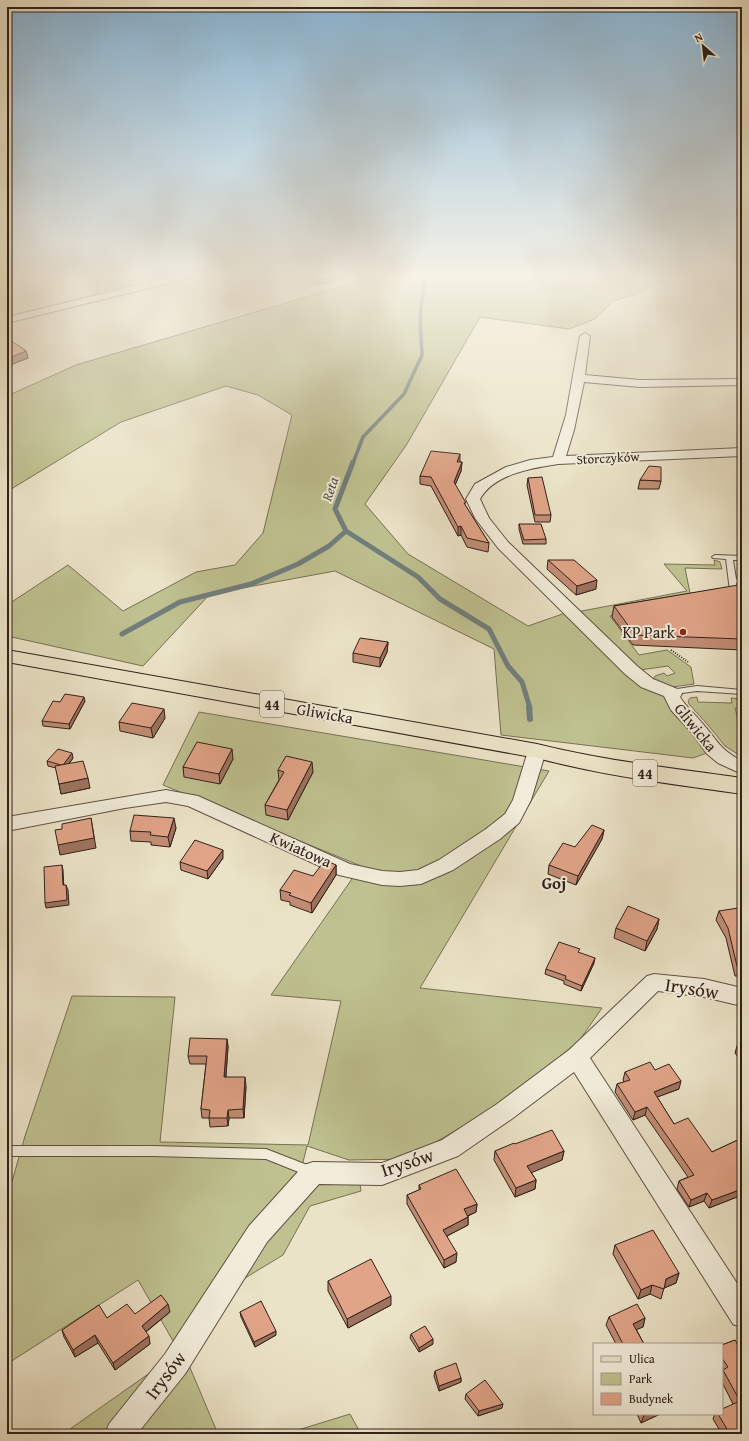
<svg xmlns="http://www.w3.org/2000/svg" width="749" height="1441" font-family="'Gentium Book Plus',serif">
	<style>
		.green { fill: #bfc190; stroke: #787055 }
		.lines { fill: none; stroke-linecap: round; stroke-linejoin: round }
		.stream-far2 { stroke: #717e7d; stroke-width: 3.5 }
		.stream-far1 { stroke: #717e7d; stroke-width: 5 }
		.stream { stroke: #717e7d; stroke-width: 6 }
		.service-casing { stroke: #605145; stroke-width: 2 }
		.minor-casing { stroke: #605145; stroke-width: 2 }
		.primary-casing { stroke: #31201a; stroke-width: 2 }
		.path { stroke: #31201a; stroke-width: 2; stroke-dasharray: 1 1.5; stroke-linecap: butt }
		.service { fill: #f2eddb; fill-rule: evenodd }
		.minor { fill: #f2eddb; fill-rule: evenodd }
		.primary { fill: #ebe3c7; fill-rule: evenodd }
		.wall { fill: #c28d75; stroke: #31201a }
		.shaded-wall { fill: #9e735f; stroke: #31201a }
		.building { fill: #e1a488; stroke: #31201a }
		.poi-dot { fill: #8f2418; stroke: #f2eddb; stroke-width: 1.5 }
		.labels { text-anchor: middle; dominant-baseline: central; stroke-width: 4; stroke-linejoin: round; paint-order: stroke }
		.far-street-label { font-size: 13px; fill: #31201a; stroke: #f2eddb }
		.far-water-label { font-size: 14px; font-style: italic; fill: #514f4c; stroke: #f2eddb }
		.shield { fill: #f2eddb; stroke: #6b5e54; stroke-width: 1 }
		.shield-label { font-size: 15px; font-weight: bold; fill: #31201a }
		.poi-label { font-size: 16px; fill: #31201a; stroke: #f2eddb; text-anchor: end }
		.street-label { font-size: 16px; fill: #31201a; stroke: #f2eddb }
		.neighbourhood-label { font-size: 17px; font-weight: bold; fill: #31201a; stroke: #f2eddb }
		.near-street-label { font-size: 19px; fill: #31201a; stroke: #f2eddb }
	</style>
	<rect width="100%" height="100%" fill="#ebe3c7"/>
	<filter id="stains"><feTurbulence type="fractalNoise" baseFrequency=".005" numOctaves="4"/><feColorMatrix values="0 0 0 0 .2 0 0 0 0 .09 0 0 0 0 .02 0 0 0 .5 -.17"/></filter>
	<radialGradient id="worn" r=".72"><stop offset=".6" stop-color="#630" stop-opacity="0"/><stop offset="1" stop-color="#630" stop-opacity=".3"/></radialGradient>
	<!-- green -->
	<g class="green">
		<path d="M97,274H138L133,287L97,296Z"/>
		<path d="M384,274H656L664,280L637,294L613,301L595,319L569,329L480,317L407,444L365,504L408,554L528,626L568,612L667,699L707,753L693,758L501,735L494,649L335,571L210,594L143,666L7,636V605L68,565L123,611L196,572L235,565L263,533L292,415L258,395L226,386L121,422L8,491L7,396L76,365Z"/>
		<path d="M714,560L720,562L722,569L685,568L691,598L644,610L610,616L639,655L667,650L691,667L694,684L665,688L653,680L655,676L664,673L667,676L675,673L668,666L640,670L575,611H582L687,591L664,564L715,565Z"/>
		<path d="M697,697L698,702L732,703L731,698L742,699V708H735L742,736V757L725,746L708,725L689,704L688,701L690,698Z"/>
		<path d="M199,712L549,771L420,988L602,1008L579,1041L507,1100L407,1159L349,1160L307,1146L300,1174L360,1184L361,1191L310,1206L283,1255L237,1283L218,1281L173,1341L138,1280L7,1364V1199L25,1136L72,996L175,997L160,1142L308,1145L341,1001L271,995L361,866L163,785Z"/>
		<path d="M188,1363L218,1434H63L151,1372Z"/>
		<path d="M350,1414L361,1434H285Z"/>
	</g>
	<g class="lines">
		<!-- stream-far2 -->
		<path class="stream-far2" d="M353,463L363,437L404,394L422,355L420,317L425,274"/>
		<!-- stream-far1 -->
		<g class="stream-far1">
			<path d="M346,531L418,577L440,599L489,629L508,666L522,682L530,708"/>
			<path d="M122,634L180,602L251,584L298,564L329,546L346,531L335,509L353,462"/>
		</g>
		<!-- stream -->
		<path class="stream" d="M529,707L530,719"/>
		<defs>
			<g id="service">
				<path d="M715,555L742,556V560H733L736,579H742V583H736L738,592L731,595L727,593L730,591L726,559L713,558L712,557Z"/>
				<path d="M697,686L742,690V694L697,691L682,693L674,696L670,694L677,689Z"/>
				<path d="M7,1146H152L266,1149L315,1168L317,1172L315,1176L311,1177L266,1159L152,1156H7Z"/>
			</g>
			<g id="minor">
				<path d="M183,274H199L198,276L7,323V317Z"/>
				<path d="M585,333L590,336L585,375L640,380L742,379V385L640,387L584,382L574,430L566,456L742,448V456L558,464C532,468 494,474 480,499L489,518L508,542L637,666L653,679L680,690L682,694L680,697C686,707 695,714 702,723C718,741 719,749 742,761V774L718,763L707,754L691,732L671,710L664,696L641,687L625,674L498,548L475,518L466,499L475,484L506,467L530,460L553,457L566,415L580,336Z"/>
				<path d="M537,745L543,747L546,751L531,800L519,823L500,839L453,870L421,884L400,886L382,885L339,875L188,806L166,802L125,808L7,831V817L166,790L198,796L350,864L382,871L400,872L418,870L439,860L486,829L505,814L513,800L528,751L531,747Z"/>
				<path d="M654,974L704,979L742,988V1006L704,997L658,991L590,1058L742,1291V1328L733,1324L574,1072L513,1118L458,1156L382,1185L319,1184L267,1242L185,1374L137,1434H105L109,1424L165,1354L249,1226L304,1165L313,1162L382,1163L442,1140L497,1104L569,1050L647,976Z"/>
			</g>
			<path id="primary" d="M7,650L537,744C604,761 673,768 742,778V794C673,784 604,776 537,758L7,662Z"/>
		</defs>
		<!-- service casing -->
		<use href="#service" class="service-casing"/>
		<!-- minor casing -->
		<use href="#minor" class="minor-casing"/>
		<!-- primary casing -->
		<use href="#primary" class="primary-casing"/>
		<!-- path -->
		<path class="path" d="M671,650L688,662"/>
		<!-- service -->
		<use href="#service" class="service"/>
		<!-- minor -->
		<use href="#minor" class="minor"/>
		<!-- primary -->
		<use href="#primary" class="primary"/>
	</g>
	<!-- wall -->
	<g class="wall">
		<path d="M296,274H361L318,285Z"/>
		<path d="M7,338L26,351L28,358L10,365L7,363Z"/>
		<path d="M460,462H462L461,471L455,485L465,505L489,543L488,552L467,547L461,535L458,536L431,486L420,484V476Z"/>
		<path d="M528,478L551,515L550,522H535L527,485Z"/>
		<path d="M640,480L661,481L659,489H638Z"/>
		<path d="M519,524L546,539V544H523L519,529Z"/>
		<path d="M548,560L596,589L576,595L547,569Z"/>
		<path d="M742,585V650L633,645L612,617L614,606Z"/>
		<path d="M388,642L387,652L380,667L353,662V653Z"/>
		<path d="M85,701L70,729L43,726L42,721L60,702Z"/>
		<path d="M165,718L153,738L120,731L119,722Z"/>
		<path d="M73,758L69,764L90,788L61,794L56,768L48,766L47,761Z"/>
		<path d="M233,759L220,784L184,777L183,767Z"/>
		<path d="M278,770L313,772L288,820L266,815L265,805L279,780Z"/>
		<path d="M176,828L170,847L151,845V842L131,841L130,831Z"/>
		<path d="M604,830L602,839L576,885L548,874L549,865Z"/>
		<path d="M223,858L208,879L181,870L180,862Z"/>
		<path d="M336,865V875L312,913L290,905V902L281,900L280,890L313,876Z"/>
		<path d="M719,911L742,916V976H735L726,938L716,920Z"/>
		<path d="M659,919L657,929L645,951L614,938L616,928Z"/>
		<path d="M579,953L594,963L581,991L564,984V981L545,974L546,969Z"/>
		<path d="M227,1039L228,1047L226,1077L246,1086L244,1118H229L228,1126L210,1127L209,1118H202L201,1109L206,1064H190L188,1056Z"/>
		<path d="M742,1041V1062L735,1053L738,1043Z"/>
		<path d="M655,1070L679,1089L657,1097L674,1124L712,1152L742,1138V1195L709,1208L704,1201L689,1207L677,1189L679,1181L688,1177L645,1115L633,1120L615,1092L617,1084L624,1082L623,1080L625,1072Z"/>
		<path d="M515,1144L564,1151L562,1160L531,1172L536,1180L535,1189L515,1197L494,1160L495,1151Z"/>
		<path d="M419,1185L477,1204L476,1212L468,1216V1225L447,1236L456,1262L444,1268L407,1204V1195L419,1190Z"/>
		<path d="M615,1245L679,1273L676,1283L664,1288L661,1299L650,1294L638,1299L613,1254Z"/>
		<path d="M328,1281L391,1305L348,1328L328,1291Z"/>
		<path d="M170,1312L146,1332L150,1344L115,1370L98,1343L75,1357L64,1337L62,1330L107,1318L135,1314Z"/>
		<path d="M240,1312L276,1335L255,1347L241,1317Z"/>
		<path d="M609,1317L645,1318L643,1327L636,1329L644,1344H616L606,1325Z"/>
		<path d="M411,1334L433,1344L419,1352L410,1338Z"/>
		<path d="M735,1340L742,1434H722L713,1419L715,1414H722L733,1404L722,1382V1345Z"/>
		<path d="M435,1371L461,1378V1382L439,1391L434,1376Z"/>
		<path d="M466,1394L502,1408L478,1416L465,1399Z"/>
		<path d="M637,1414H660L641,1423Z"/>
	</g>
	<!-- shaded-wall -->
	<g class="shaded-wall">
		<path d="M345,274H361L318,285V281Z"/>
		<path d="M26,351L28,358L10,365L9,358Z"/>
		<path d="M460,454V463L457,462Z"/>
		<path d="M462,462L461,471L453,490L454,482Z"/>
		<path d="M461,526V535L458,536V527Z"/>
		<path d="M597,580L596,589L576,595L577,586Z"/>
		<path d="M388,642L387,652L380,667V658Z"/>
		<path d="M84,697L85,701L70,729L69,724Z"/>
		<path d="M164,709L165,718L153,738L151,728Z"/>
		<path d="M232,749L233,759L220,784L219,774Z"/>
		<path d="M72,753L73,758L63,771L62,766Z"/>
		<path d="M312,762L313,772L288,820L287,810Z"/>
		<path d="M88,778L90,788L61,794L59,784Z"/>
		<path d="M91,818L96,848L60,855L58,845Z"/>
		<path d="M174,818L176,828L170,847L168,837Z"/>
		<path d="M604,830L602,839L576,885L578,876Z"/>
		<path d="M223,850V858L208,879L207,871Z"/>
		<path d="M62,865L63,870L64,891L63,885Z"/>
		<path d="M336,865V875L312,913L311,903Z"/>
		<path d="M66,885L68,890L69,905L46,908L45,903Z"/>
		<path d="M659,919L657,929L645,951L647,941Z"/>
		<path d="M595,958L594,963L581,991L582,986Z"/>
		<path d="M227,1039L228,1047L225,1086L224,1077Z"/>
		<path d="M245,1077L246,1086L244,1118L243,1109Z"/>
		<path d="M681,1081L679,1089L652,1099L654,1092Z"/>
		<path d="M647,1107L645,1115L633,1120L635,1112Z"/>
		<path d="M228,1110L229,1118L228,1126L227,1118Z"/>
		<path d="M564,1151L562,1160L526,1175L527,1166Z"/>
		<path d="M536,1180L535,1189L515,1197L516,1188Z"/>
		<path d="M742,1189V1195L709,1208L712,1200Z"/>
		<path d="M707,1193L704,1201L689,1207L691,1200Z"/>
		<path d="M477,1204L476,1212L463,1218L464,1209Z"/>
		<path d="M468,1217V1225L443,1238V1230Z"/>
		<path d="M457,1253L456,1262L444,1268V1260Z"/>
		<path d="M679,1273L676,1283L664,1288L666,1279Z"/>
		<path d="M652,1285L650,1294L638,1299L641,1290Z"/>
		<path d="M391,1296V1305L348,1328L347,1319Z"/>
		<path d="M168,1304L170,1312L144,1333L142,1326Z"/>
		<path d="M645,1318L643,1327L631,1332L633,1324Z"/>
		<path d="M276,1331V1335L255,1347L254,1342Z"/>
		<path d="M95,1335L98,1343L75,1357L73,1350Z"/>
		<path d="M149,1336L150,1344L115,1370L113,1363Z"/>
		<path d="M433,1339V1344L419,1352V1348Z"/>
		<path d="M461,1378V1382L439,1391V1386Z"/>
		<path d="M503,1404L502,1408L478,1416L479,1411Z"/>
		<path d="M645,1414H660L641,1423L644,1415Z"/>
	</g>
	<!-- building -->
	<g class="building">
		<path d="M304,274H345L318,281Z"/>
		<path d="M7,338L26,351L9,358L7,357Z"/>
		<path d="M431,451L460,454L457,462H462L454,482L466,503H464L489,543L467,538L461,526L458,527L431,477L420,476Z"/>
		<path d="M649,466L661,467V481L640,480Z"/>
		<path d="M542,477L551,515H535L528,478Z"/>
		<path d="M519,524H541L546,539L524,540Z"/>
		<path d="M548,560H574L597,580L577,586Z"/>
		<path d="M738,585H742V639L635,635L614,606Z"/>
		<path d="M360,638L388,642L380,658L353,653Z"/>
		<path d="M65,694L84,697L69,724L42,721L53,701L60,702Z"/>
		<path d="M132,703L164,709L151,728L119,722Z"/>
		<path d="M197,742L232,749L219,774L183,767Z"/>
		<path d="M58,749L72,753L63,765H61L47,761Z"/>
		<path d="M286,756L312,762L287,810L265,805L284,772L278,770Z"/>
		<path d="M83,761L88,778L59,784L55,766Z"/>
		<path d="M134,815L174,818L168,837L150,835L151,832L130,831Z"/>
		<path d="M91,818L94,838L58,845L55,830L62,829V824Z"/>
		<path d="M592,825L604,830L578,876L549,865L563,843L575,847Z"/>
		<path d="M195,840L223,850L207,871L180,862Z"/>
		<path d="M325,860L336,865L311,903L289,895L291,893L280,890L294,870L313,876Z"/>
		<path d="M62,865L63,885H66L67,900L45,903L44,867Z"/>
		<path d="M628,906L659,919L647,941L616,928Z"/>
		<path d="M738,908L742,916V966H737L728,928L719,911Z"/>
		<path d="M559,942L580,949L578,952L595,958L582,986L565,979L566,976L546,969Z"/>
		<path d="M190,1038L227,1039L224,1077H245L243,1109L228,1110L227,1118H209L210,1110L201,1109L207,1056H188Z"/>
		<path d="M742,1041V1048L738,1043Z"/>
		<path d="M650,1062L655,1070L669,1064L681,1081L654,1092L674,1124L688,1118L712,1152L742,1138V1189L712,1200L707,1193L691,1200L679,1181L694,1175L647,1107L635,1112L617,1084L630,1080L625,1072Z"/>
		<path d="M552,1130L564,1151L527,1166L536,1180L516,1188L495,1151L514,1143L515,1144Z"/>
		<path d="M456,1169L477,1204L464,1209L468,1217L443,1230L457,1253L444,1260L407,1195L421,1189L419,1185Z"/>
		<path d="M653,1230L679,1273L666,1279L664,1289L652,1285L641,1290L615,1245Z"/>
		<path d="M371,1259L391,1296L347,1319L328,1281Z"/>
		<path d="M161,1295L168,1304L142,1326L149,1336L113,1363L95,1335L73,1350L62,1330L99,1305L107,1318L127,1304L135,1314Z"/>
		<path d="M261,1301L276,1331L254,1342L240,1312Z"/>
		<path d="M637,1304L645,1318L633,1324L644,1344H623L609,1317Z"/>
		<path d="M425,1326L433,1339L419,1348L411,1334Z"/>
		<path d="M735,1340L742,1351V1371L741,1372L742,1374V1434H730L718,1414H722V1409L740,1401L723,1370L728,1367L722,1358V1345Z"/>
		<path d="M456,1363L461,1378L439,1386L435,1371Z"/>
		<path d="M485,1380L503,1404L479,1411L466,1394Z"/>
	</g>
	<!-- sky -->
	<linearGradient id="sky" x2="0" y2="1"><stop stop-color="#89b7d8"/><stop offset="0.58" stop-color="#f6f2e6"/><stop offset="1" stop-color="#f6f2e6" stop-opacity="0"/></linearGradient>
	<rect width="749" height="476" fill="url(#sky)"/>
	<!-- markers -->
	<circle class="poi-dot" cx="683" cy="632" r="4"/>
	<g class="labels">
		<!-- far-street labels -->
		<g class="far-street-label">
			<text transform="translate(608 458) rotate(-3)">Storczyków</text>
		</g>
		<!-- far-water labels -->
		<g class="far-water-label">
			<text transform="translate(330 489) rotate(-71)">Reta</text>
		</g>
		<!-- shield labels -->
		<g class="shield">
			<rect x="260" y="691" width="24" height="26" rx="3"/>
			<rect x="633" y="760" width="24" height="26" rx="3"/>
		</g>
		<g class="shield-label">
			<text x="272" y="704">44</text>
			<text x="645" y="773">44</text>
		</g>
		<!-- poi labels -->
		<g class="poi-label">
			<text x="675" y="632">KP Park</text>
		</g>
		<!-- street labels -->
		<g class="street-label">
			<text transform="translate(325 713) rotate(10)">Gliwicka</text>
			<text transform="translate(696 727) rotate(51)">Gliwicka</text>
			<text transform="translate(301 849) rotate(24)">Kwiatowa</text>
		</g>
		<!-- neighbourhood labels -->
		<g class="neighbourhood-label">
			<text x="554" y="882">Goj</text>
		</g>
		<!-- near-street labels -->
		<g class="near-street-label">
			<text transform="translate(692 988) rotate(9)">Irysów</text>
			<text transform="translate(407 1162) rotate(-18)">Irysów</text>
			<text transform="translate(165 1375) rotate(-53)">Irysów</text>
		</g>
	</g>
	<!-- margin -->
	<rect width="749" height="1441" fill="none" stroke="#ebe3c7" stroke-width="24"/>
	<rect x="8" y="8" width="733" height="1425" fill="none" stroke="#31201a" stroke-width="2"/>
	<rect x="12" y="12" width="725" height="1417" fill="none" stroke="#31201a"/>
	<!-- legend -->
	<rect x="593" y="1343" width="130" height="72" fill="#f2eddb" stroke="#a59b8e"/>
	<rect x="601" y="1356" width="20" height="6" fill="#ebe3c7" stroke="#a59b8e"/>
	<text x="629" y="1363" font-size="12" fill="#31201a">Ulica</text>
	<rect x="601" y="1373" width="20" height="12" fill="#bfc190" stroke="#a59b8e"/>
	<text x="629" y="1383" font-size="12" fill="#31201a">Park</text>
	<rect x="601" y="1393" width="20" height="12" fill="#e1a488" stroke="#a59b8e"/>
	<text x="629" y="1403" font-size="12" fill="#31201a">Budynek</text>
	<!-- north arrow -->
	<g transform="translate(703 46) rotate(332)" stroke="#f2eddb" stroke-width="3" paint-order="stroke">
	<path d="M0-3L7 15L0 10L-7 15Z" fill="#31201a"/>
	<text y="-6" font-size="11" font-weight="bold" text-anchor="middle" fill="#31201a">N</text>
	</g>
	<rect width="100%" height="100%" filter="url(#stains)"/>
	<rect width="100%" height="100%" fill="url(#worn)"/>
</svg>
